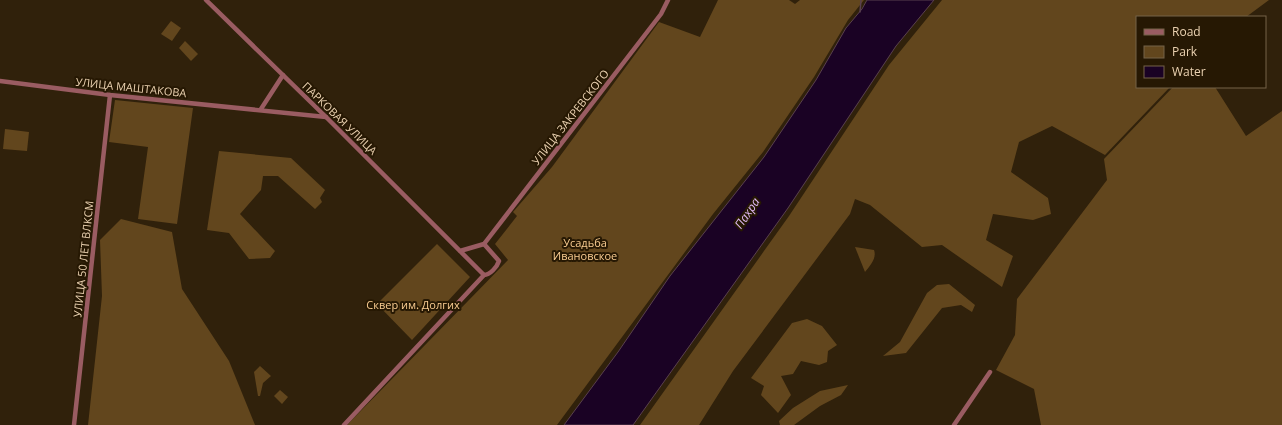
<svg xmlns="http://www.w3.org/2000/svg" width="1282" height="425" font-family="'Open Sans',sans-serif">
	<style>
		.green { fill: #62461d }
		.water { fill: #1a0224; stroke: #59404e }
		.lines { fill: none; stroke-linecap: round; stroke-linejoin: round }
		.stream { stroke: #59404e; stroke-width: 1.5 }
		.street { stroke: #9a5c62; stroke-width: 4.5 }
		.labels { text-anchor: middle; dominant-baseline: central; stroke-width: 4; stroke-linejoin: round; paint-order: stroke }
		.street-label { font-size: 11px; fill: #ebd2b1; stroke: #261803 }
		.park-label { font-size: 11px; fill: #f9cc91; stroke: #261803 }
		.water-label { font-size: 12px; font-style: italic; fill: #e2bbf6; stroke: #261803 }
	</style>
	<rect width="100%" height="100%" fill="#30210b"/>
	<!-- green -->
	<g class="green">
		<path d="M718,0H789L795,4L800,0H864L848,20L814,77L763,152L713,214L557,425H347L508,260L495,244L517,216L513,212L552,167L659,22L700,37Z"/>
		<path d="M942,0H1269L1246,17H1137V87H1170L1105,155L1052,126L1019,142L1011,172L1048,198L1051,214L1033,220L993,214L986,240L1013,256L1002,287L942,245L922,247L870,205L855,199L850,214L733,371L699,425H640L789,216L889,65Z"/>
		<path d="M171,21L181,28L172,41L161,34Z"/>
		<path d="M185,41L198,54L191,61L179,48Z"/>
		<path d="M1173,87H1215L1246,136L1282,111V425H1041L1034,389L996,370L1015,335L1017,299L1107,180L1104,159Z"/>
		<path d="M115,100L193,108L177,224L138,219L148,147L109,142Z"/>
		<path d="M5,129L29,132L27,151L3,149Z"/>
		<path d="M219,151L291,158L325,190L320,198L322,202L315,209L278,176H263L261,190L240,214L275,251L270,258L249,259L229,233L207,230Z"/>
		<path d="M121,219L172,232L182,289L229,361L255,425H88L102,296L100,240Z"/>
		<path d="M437,244L470,277L412,340L377,304Z"/>
		<path d="M855,247L874,250C877,258 870,266 865,272Z"/>
		<path d="M949,284L975,305L972,312L961,305L942,308L906,353L883,356L900,342L927,293L937,285Z"/>
		<path d="M807,319L822,326L837,345L828,351L827,362L819,365L801,361L793,374L781,376L791,395L778,413L761,395L764,386L751,378L792,323Z"/>
		<path d="M260,366L271,376L263,383L260,396H258L254,372Z"/>
		<path d="M848,385L841,395L820,406L794,425H780L779,421L793,408L820,391Z"/>
		<path d="M280,390L288,397L282,404L274,396Z"/>
	</g>
	<!-- water -->
	<path class="water" d="M867,0H934L896,46L788,208L633,425H564L618,352L670,276L764,157L816,80L846,28L862,9Z"/>
	<g class="lines">
		<!-- stream -->
		<path class="stream" d="M860,12L861,0"/>
		<!-- street -->
		<g class="street">
			<path d="M206,0L326,117L484,275C490,275 497,267 499,261L484,244L460,251"/>
			<path d="M0,81L110,95L326,117"/>
			<path d="M261,109L283,75"/>
			<path d="M484,244L661,14L668,0"/>
			<path d="M74,425L110,95"/>
			<path d="M344,425L484,275"/>
			<path d="M954,425L990,372"/>
		</g>
	</g>
	<g class="labels">
		<!-- street labels -->
		<g class="street-label">
			<text transform="translate(131 87) rotate(6)">УЛИЦА МАШТАКОВА</text>
			<text transform="translate(570 117) rotate(-52)">УЛИЦА ЗАКРЕВСКОГО</text>
			<text transform="translate(340 118) rotate(44)">ПАРКОВАЯ УЛИЦА</text>
			<text transform="translate(83 259) rotate(-84)">УЛИЦА 50 ЛЕТ ВЛКСМ</text>
		</g>
		<!-- park labels -->
		<g class="park-label">
			<text x="585" y="242">Усадьба<tspan x="585" dy="13">Ивановское</tspan></text>
			<text x="413" y="304">Сквер им. Долгих</text>
		</g>
		<!-- water labels -->
		<g class="water-label">
			<text transform="translate(747 213) rotate(-56)">Пахра</text>
		</g>
	</g>
	<!-- legend -->
	<rect x="1136" y="16" width="130" height="72" fill="#261803" stroke="#756249"/>
	<rect x="1144" y="29" width="20" height="6" fill="#9a5c62" stroke="#756249"/>
	<text x="1172" y="36" font-size="12" fill="#ebd2b1">Road</text>
	<rect x="1144" y="46" width="20" height="12" fill="#62461d" stroke="#756249"/>
	<text x="1172" y="56" font-size="12" fill="#ebd2b1">Park</text>
	<rect x="1144" y="66" width="20" height="12" fill="#1a0224" stroke="#756249"/>
	<text x="1172" y="76" font-size="12" fill="#ebd2b1">Water</text>
</svg>
